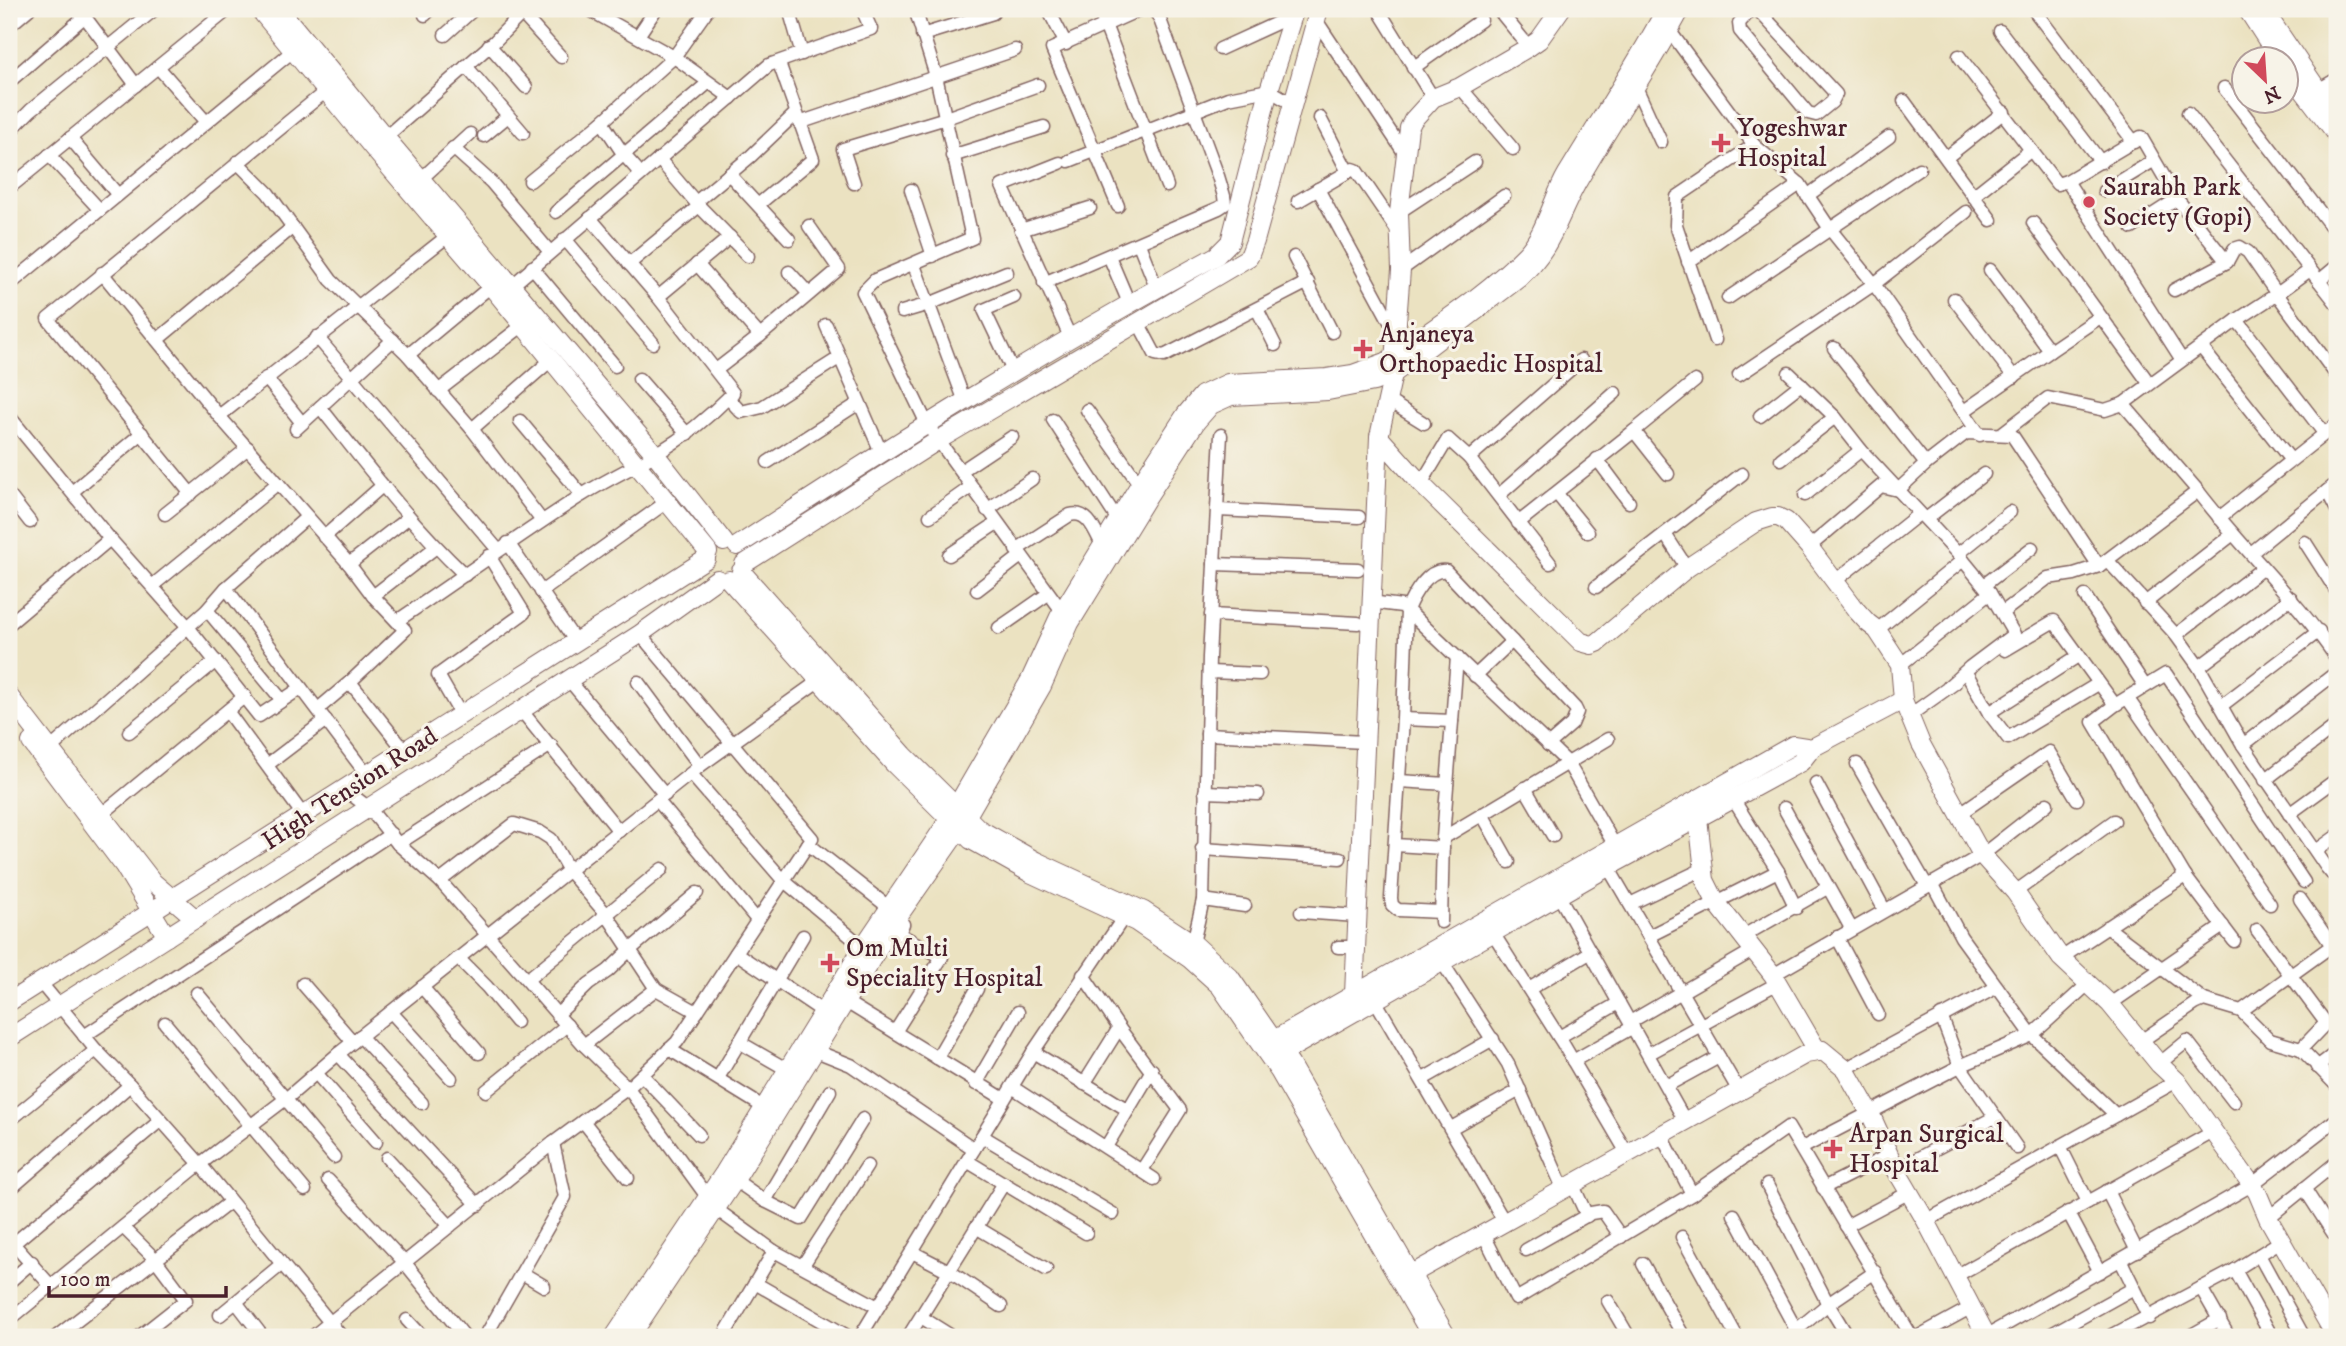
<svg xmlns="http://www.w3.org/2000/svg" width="2346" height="1346" font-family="'IM FELL DW Pica',serif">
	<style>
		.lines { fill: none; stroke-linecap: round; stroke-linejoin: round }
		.street-casing { stroke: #826360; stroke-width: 15 }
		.secondary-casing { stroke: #826360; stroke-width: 20 }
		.street { stroke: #fff; stroke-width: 12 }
		.secondary { stroke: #fff; stroke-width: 18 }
		.poi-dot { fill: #d1495b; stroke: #f7f3e8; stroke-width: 2.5 }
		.labels { text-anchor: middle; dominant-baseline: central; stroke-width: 6; stroke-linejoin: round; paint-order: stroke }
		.poi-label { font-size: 26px; fill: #4a1f2b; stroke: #f7f3e8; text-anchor: start }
		.street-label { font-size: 26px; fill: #4a1f2b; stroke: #f7f3e8 }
	</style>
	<rect width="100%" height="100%" fill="#f7f3e8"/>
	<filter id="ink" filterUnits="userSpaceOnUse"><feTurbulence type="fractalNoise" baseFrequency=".0143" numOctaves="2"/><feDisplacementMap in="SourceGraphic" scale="14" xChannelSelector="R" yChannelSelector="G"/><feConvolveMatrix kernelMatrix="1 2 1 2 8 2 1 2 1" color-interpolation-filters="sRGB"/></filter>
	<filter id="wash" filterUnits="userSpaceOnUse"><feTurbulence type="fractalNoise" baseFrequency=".00686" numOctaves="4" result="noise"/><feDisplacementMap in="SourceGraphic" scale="28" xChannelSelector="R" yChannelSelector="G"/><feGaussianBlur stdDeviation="1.57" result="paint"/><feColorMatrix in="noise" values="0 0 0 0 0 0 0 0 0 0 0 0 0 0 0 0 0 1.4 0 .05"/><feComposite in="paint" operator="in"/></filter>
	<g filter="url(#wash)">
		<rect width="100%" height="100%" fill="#ebe2c1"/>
	</g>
	<g filter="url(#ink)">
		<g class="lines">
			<defs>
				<g id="street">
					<path d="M79,9L136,85"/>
					<path d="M588,9L674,57L731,98"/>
					<path d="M789,9L802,54"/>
					<path d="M915,9L936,76L972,238L875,280L863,292L928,426L1067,618"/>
					<path d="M1048,9L1066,44"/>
					<path d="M1099,9L1167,186"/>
					<path d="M1378,9L1433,98"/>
					<path d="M1498,9L1529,47"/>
					<path d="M1752,9L1739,23L1740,31L1808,113L1816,115L1832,102L1836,94L1757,9"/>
					<path d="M2033,9L2134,142"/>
					<path d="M522,14L561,57"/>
					<path d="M425,15L431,9"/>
					<path d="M1316,20L1405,154"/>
					<path d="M9,26L29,9"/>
					<path d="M1666,26L1754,145L1800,184L1830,229L1874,284L1980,435"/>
					<path d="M2000,31L2101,162"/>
					<path d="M445,35L474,9"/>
					<path d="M922,35L993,13"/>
					<path d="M638,36L656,9"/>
					<path d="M489,45L526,87"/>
					<path d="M1220,49L1292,16"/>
					<path d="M1959,56L2057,184L2067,181L2182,360"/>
					<path d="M466,66L523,133"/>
					<path d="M158,67L206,122"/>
					<path d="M1413,68L1481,20"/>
					<path d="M11,80L84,17"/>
					<path d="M1460,87L1513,149"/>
					<path d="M1636,87L1661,142"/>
					<path d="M2224,88L2337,234"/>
					<path d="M2313,93L2337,79"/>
					<path d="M1904,101L1991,220"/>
					<path d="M2188,113L2337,304"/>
					<path d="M1320,118L1348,172"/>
					<path d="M602,122L624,155L641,174"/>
					<path d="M799,123L1015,50"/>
					<path d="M9,132L31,110L155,9"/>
					<path d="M484,136L508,116"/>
					<path d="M70,138L118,195"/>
					<path d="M381,141L495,41L526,9"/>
					<path d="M453,148L491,182L550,252"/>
					<path d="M49,155L100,210"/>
					<path d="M952,156L1044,127"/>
					<path d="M1947,157L2004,112"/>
					<path d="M659,159L699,206L748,256"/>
					<path d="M1069,161L1228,98L1269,90L1293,104"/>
					<path d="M237,162L268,193L331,280L408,355L472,429L542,521"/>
					<path d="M1060,163L1002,186L1070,337"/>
					<path d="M729,174L789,239"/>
					<path d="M421,179L470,134"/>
					<path d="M530,181L602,122L674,57L708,9"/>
					<path d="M2067,181L2141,137L2177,199L2227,262"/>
					<path d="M854,183L843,149L946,118L1038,85"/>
					<path d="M9,188L229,9"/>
					<path d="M1318,189L1395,331"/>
					<path d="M911,190L933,256"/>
					<path d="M2104,191L2153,161"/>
					<path d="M1807,196L1889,137"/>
					<path d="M1973,196L2031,150"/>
					<path d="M1298,201L1353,169L1356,170L1399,233"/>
					<path d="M696,202L751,156L796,113"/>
					<path d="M759,204L813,159L779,63"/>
					<path d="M1118,206L1052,49L1141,9"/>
					<path d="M556,212L708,83"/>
					<path d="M1399,212L1475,162"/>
					<path d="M2033,223L2149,383"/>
					<path d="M2132,228L2177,199"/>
					<path d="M1021,230L1090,208"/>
					<path d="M565,239L653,343"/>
					<path d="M1139,244L1153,279"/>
					<path d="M1109,256L1129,303"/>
					<path d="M1294,257L1332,332"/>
					<path d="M1688,262L1800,184"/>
					<path d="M629,264L699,206"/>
					<path d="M697,264L760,336"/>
					<path d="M914,265L965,402"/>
					<path d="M532,267L615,366"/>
					<path d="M1401,270L1504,196"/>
					<path d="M789,272L809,294"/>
					<path d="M102,273L219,416L349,564L373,596L405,630L350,682L318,709"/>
					<path d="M2319,281L2337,266"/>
					<path d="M1044,283L1219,208L1225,204L1224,196L1218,176L1159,17L1153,9"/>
					<path d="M9,285L294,50"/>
					<path d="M508,289L769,65L871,29L862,9"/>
					<path d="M2174,290L2227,262L2234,249L2240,247L2248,252L2277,294L2310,270"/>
					<path d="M658,297L730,237"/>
					<path d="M1728,298L1919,169"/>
					<path d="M1954,299L2014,377"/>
					<path d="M1257,309L1275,345"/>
					<path d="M902,312L929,304L1007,272"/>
					<path d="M2237,320L2324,433"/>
					<path d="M1138,322L1155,354L1164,356L1308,282"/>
					<path d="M826,325L881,452"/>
					<path d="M317,337L498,550"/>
					<path d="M157,340L293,227"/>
					<path d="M1715,340L1676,225L1677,197L1754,145"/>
					<path d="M2201,347L2290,459"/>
					<path d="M1834,348L1926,464"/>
					<path d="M2050,351L2100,317"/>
					<path d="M408,355L491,286"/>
					<path d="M716,370L760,336L839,269L809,226"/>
					<path d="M1013,371L984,310L1014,297"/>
					<path d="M1789,373L1835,417L1861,450L1958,554L1990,593L2014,634L1970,667L1949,686"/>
					<path d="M1739,375L1874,284L1966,212"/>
					<path d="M266,378L302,423"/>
					<path d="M639,379L687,434"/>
					<path d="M438,391L522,326"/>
					<path d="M728,398L741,412L762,407L839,358"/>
					<path d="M1387,400L1424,423"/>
					<path d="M2123,404L2198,491"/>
					<path d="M320,407C366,465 411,524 465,575"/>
					<path d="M1087,410L1140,485"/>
					<path d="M1964,411L2050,351L1990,270"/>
					<path d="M9,416L110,539L188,627L259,716L301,688"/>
					<path d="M219,416L449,235"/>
					<path d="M1760,416L1801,384"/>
					<path d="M1053,420L1121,525"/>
					<path d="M520,421L582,495"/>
					<path d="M296,429L393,340"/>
					<path d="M472,429L550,361"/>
					<path d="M1634,431L1695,381"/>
					<path d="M2001,434L2048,398L2105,410L2123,404L2237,320L2277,294L2337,376"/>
					<path d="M1469,458L1581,360"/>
					<path d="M1597,459L1629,502"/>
					<path d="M1781,459L1835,417"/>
					<path d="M768,462L859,403"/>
					<path d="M961,471L1012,437"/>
					<path d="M1421,484L1448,439L1469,458L1550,563"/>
					<path d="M2327,491L2337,510"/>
					<path d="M72,492L142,433"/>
					<path d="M191,494L48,319L326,91"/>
					<path d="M1557,494L1588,532"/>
					<path d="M9,495L30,522"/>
					<path d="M1499,495L1615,393"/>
					<path d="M1805,495L1861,450"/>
					<path d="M987,510L1032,479"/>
					<path d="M1218,510L1359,517"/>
					<path d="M165,514L248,448"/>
					<path d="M930,516L971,487"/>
					<path d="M2219,518L2337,424"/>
					<path d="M1926,519L1984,474"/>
					<path d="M1518,523L1634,431L1668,474"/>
					<path d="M1665,534L1687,568"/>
					<path d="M324,537L382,486"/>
					<path d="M2305,542L2337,592"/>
					<path d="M508,543L576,642"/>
					<path d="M1809,547L1881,486L1898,490L1926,464L1966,433L2012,435L2099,566"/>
					<path d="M1016,550L1070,515C1088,510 1095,531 1102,545"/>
					<path d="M2251,553L2337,483"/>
					<path d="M1958,554L2010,512"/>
					<path d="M949,555L997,523"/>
					<path d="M2107,560L2176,635L2199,667L2243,745L2327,868L2332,874L2337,870"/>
					<path d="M349,564L409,517"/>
					<path d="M1214,564L1358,569"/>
					<path d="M1835,581L1919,514"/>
					<path d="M1984,585L2032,548"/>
					<path d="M152,586L278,483"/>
					<path d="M1596,587L1742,474"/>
					<path d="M226,588L307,517"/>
					<path d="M977,590L1021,556"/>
					<path d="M541,592L668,501"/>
					<path d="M373,596L436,547"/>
					<path d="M2085,596L2145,686"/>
					<path d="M1370,602L1402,606L1407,610L1568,763L1619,853"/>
					<path d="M2145,603L2233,534"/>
					<path d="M207,610L282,700"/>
					<path d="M2003,612L2048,578L2074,574L2099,566L2198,491C2242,549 2296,598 2337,659"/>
					<path d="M1211,615L1358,623"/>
					<path d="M397,621C458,580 517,537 579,497C604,481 632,468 658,453C686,436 711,415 733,393L658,297L590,218"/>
					<path d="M9,624L110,539"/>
					<path d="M999,628L1048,594"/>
					<path d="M1877,630L1963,560"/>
					<path d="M2176,635L2263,568"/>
					<path d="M2005,650L2054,621L2115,705"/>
					<path d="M1900,665L1990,593"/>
					<path d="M2199,667L2291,598"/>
					<path d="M1209,672L1260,674"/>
					<path d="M1475,676L1512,641"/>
					<path d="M1968,676L1989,713L2008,738L2098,684"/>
					<path d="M569,680L665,795"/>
					<path d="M350,682L405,751"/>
					<path d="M638,682L700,766"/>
					<path d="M2128,699L2270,904"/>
					<path d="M2221,706L2319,631"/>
					<path d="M521,710L619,831"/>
					<path d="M227,711L303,815"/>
					<path d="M1989,713L2078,656"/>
					<path d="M461,715L438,675L524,613L489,556"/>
					<path d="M1910,715L1955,683"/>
					<path d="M1403,719L1452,721"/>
					<path d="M129,732L216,661"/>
					<path d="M1207,734L1364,742"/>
					<path d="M2243,745L2337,672"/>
					<path d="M51,748L207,610L226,588L367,775"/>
					<path d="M1857,764L1927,886"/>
					<path d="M267,765L326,720"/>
					<path d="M691,774L783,880L869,952"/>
					<path d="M2265,780L2337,725"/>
					<path d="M1399,781L1447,784"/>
					<path d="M1816,783L1884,909"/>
					<path d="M1525,788L1553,836"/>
					<path d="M344,789L369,808L398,844L440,881L584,1045L628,1088L716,1209L774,1251L878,1307"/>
					<path d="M1205,792L1258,794"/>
					<path d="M1733,799L1778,871L1796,908"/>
					<path d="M658,801L757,920"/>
					<path d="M1784,808L1851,928"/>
					<path d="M102,814L245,696"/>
					<path d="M1482,814L1509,862"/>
					<path d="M1959,814L2049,752L2077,799"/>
					<path d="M2289,814L2337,779"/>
					<path d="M1443,838L1608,739"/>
					<path d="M398,844L551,745"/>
					<path d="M808,844L896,913"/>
					<path d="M1395,845L1443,848"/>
					<path d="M1202,849L1340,858"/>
					<path d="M2316,851L2337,836"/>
					<path d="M1608,867L1739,1091"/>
					<path d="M440,881L514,824L540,832L551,839L569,871L607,915L656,989L584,1045"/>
					<path d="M1932,883L1961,937L2032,1035L2116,1115"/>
					<path d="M2015,892L2114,821"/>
					<path d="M1559,896L1685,1121"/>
					<path d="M2300,899L2337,953"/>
					<path d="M1203,900L1245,906"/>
					<path d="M1630,904L1703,869"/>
					<path d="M1301,912L1357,916"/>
					<path d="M1441,912L1398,910L1392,905L1391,898L1403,719L1407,610C1413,595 1428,568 1446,571L1575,708L1577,712L1572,724L1548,745"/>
					<path d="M1441,922L1443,838L1457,657"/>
					<path d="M2107,927L2204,1000"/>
					<path d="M1493,933L1562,1042L1627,1153"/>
					<path d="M1649,936L1778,871"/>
					<path d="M1743,936L1827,888"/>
					<path d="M1837,937L1878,1014"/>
					<path d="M2234,941L2185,876L2093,722L2115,705L2166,674L2304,882"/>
					<path d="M1193,943L1203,900L1209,657L1221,435"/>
					<path d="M1338,947H1356"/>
					<path d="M736,953L828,1015"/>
					<path d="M458,958L487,987L516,1022"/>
					<path d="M2061,958L2185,876"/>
					<path d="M1442,962L1508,1064L1563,1188"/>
					<path d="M1083,975L1119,1028L1180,1110L1142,1170"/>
					<path d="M1773,975L1982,855L2047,804"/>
					<path d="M528,979L662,869"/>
					<path d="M40,982L96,1050L130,1085L200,1164L342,1337"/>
					<path d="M303,984L353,1042"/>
					<path d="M422,987L479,1053"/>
					<path d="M656,989L697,1012"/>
					<path d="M1529,989L1591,952"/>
					<path d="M197,993L334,1157"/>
					<path d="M1375,1000L1504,1221"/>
					<path d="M846,1002L1004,1099"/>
					<path d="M2110,1004L2223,926"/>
					<path d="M2241,1011L2270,1040L2301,1049L2326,1023L2257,930"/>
					<path d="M391,1012L451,1078"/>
					<path d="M557,1015L589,984L608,971L631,949L697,893"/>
					<path d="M1941,1016L1960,1066L2017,1148"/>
					<path d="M1630,1022L1754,950"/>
					<path d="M165,1023L305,1190"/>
					<path d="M895,1032L942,957L901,935L900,931L903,924L897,918"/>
					<path d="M84,1036L391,834"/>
					<path d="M360,1036L422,1103"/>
					<path d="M1559,1037L1619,1003"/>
					<path d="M2141,1041L2195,1004L2204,1000L2241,1011L2337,942"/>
					<path d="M739,1042L788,1070"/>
					<path d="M669,1049L765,1108"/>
					<path d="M2301,1049L2337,1086"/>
					<path d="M816,1051L851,1065L974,1149"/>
					<path d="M1033,1052L1128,1110"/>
					<path d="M338,1054L478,1205"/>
					<path d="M1648,1054L1778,983"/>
					<path d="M937,1058L977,989"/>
					<path d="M1573,1061L1633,1027"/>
					<path d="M2159,1064L2187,1041L2234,1102"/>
					<path d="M2317,1067L2337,1052"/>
					<path d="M1845,1069L1997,987"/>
					<path d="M316,1073L376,1142"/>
					<path d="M642,1075L699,1135"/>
					<path d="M718,1078L803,936"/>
					<path d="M1423,1079L1493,1039"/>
					<path d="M976,1084L1018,1012"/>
					<path d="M1084,1084L1119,1028"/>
					<path d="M1666,1086L1719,1057"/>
					<path d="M1012,1087L1154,1179"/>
					<path d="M486,1091L567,1025"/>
					<path d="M9,1121L96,1050"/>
					<path d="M583,1121L628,1178"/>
					<path d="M1451,1128L1520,1090"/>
					<path d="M1661,1134L1692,1194"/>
					<path d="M982,1136L1113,1214"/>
					<path d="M2060,1146L2088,1202"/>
					<path d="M1106,1147L1152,1070"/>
					<path d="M1802,1148L1960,1066L2032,1035L2088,984"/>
					<path d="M387,1158L450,1226"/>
					<path d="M967,1161L1086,1233"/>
					<path d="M1896,1170L1995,1117"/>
					<path d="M328,1180L405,1263L465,1337"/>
					<path d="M735,1180L765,1201L801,1219L863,1119"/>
					<path d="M1572,1183L1587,1216"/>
					<path d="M1767,1185L1828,1304L1848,1337"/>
					<path d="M1823,1188L1889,1155"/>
					<path d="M2304,1188L2333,1233L2337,1229"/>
					<path d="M9,1190L130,1085"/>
					<path d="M2107,1191L2137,1251"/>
					<path d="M765,1201L830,1091"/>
					<path d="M2068,1212L2100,1272"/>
					<path d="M1734,1215L1800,1337"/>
					<path d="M2268,1218L2337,1162"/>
					<path d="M1926,1221L2177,1081"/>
					<path d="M1846,1226L1908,1193"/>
					<path d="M123,1227L156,1260L186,1300L139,1337"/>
					<path d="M976,1227L1046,1269"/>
					<path d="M1483,1233L1516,1299L1692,1194L1788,1127L1912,1337"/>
					<path d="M1682,1237L1737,1337"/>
					<path d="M9,1239L51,1286"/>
					<path d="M13,1244L161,1120"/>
					<path d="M1526,1250L1591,1213L1603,1211L1621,1237"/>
					<path d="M912,1252L949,1271L1001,1306"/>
					<path d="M2259,1255L2304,1337"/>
					<path d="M2121,1261L2149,1318"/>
					<path d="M1643,1264L1684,1337"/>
					<path d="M803,1265L867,1166"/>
					<path d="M2235,1270L2272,1337"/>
					<path d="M522,1273L544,1286"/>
					<path d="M1954,1277L2213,1132"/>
					<path d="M9,1282L32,1262"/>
					<path d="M755,1283L849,1337"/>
					<path d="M2201,1288L2229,1337"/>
					<path d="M1608,1301L1629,1337"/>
					<path d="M236,1302L263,1337"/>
					<path d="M220,1315L282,1264"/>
					<path d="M921,1317L953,1337"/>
					<path d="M9,1320L200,1164L287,1098L338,1054L700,766L824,677"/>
					<path d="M407,1320L423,1337"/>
					<path d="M1986,1336L2250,1186L2337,1119"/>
					<path d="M56,1337L230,1202"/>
					<path d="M229,1337L231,1336"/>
					<path d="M312,1337L553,1143L628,1088L677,1042L812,838L640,634"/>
					<path d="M485,1337L565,1197L553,1143"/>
					<path d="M723,1337L774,1251"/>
					<path d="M860,1337L1033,1052L1128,911"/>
					<path d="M908,1337L1004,1183"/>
					<path d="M1788,1337L1828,1304L1875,1272"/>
					<path d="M1917,1337L1970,1308"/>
					<path d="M2046,1337L2134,1288"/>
					<path d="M2109,1337L2235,1270L2281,1241"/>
					<path d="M2188,1337L2220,1319"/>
				</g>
				<g id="secondary">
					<path d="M259,9L373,148L491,286L708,552"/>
					<path d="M279,9L385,137L655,454L724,542"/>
					<path d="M2247,9L2280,60"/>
					<path d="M2263,9L2318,90L2337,115"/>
					<path d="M2286,68L2337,135"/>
					<path d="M1379,437L1421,484L1581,642L1592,645L1597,643L1687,568L1756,522L1772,517H1778L1786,521L1809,547L1857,611L1868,623L1877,630L1900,665L1903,700L1921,744L1982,855L2015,892L2061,958L2110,1004L2159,1064L2177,1081L2257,1192L2268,1218L2336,1337"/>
					<path d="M737,546C893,444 1051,345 1216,256L1230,242L1269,90L1295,9"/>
					<path d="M744,564L937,441L1249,257L1255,241L1319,9"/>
					<path d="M741,571L904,755L979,829L1036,861L1144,911L1193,943L1230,977L1290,1064L1447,1337"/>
					<path d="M729,580L894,764L971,840L1030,873L1136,922L1190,959L1220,986L1279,1071L1432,1337"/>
					<path d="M9,696L153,882L196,919"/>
					<path d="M31,742L124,866L167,937"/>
					<path d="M1698,818L1705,880L1716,902L1773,975L1818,1052L1822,1050L1845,1069L1870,1113L1896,1170L1926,1221L1987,1337"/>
					<path d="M9,1002L706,559"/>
					<path d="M1357,1011L1354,994L1379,437L1393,374L1401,270L1399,212L1409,128L1413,120L1433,98L1460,87L1529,47L1539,40L1561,9"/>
					<path d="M9,1038L640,634L717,579"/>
					<path d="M1265,1045L1793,745L1812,748"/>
					<path d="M1274,1058L1608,867L1801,762L1812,748L1903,700"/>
					<path d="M1401,1280L1806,1054L1818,1052"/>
					<path d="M614,1337L724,1173L863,947L948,821L1030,680L1059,617L1137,489L1186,414L1202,395L1228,383L1327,378L1353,374L1386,362C1433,328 1485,296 1526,254C1546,233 1552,199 1567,174C1600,119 1636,66 1666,9"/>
					<path d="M630,1337L735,1180L897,918L960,828L1042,686L1070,623L1148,496L1196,422L1211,405L1231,396L1328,391L1374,382L1393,374L1519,278C1553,247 1556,221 1577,183C1610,124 1649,69 1681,9"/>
				</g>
			</defs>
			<!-- street casing -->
			<use href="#street" class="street-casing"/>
			<!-- secondary casing -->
			<use href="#secondary" class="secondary-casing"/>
			<!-- street -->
			<use href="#street" class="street"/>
			<!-- secondary -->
			<use href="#secondary" class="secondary"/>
		</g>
	</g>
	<!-- markers -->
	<g class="poi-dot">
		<path d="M1717.5 132.5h7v7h7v7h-7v7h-7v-7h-7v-7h7z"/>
		<circle cx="2089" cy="202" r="7"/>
		<path d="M1359.5 338.5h7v7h7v7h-7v7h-7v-7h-7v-7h7z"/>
		<path d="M826.5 952.5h7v7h7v7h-7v7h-7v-7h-7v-7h7z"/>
		<path d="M1829.5 1138.5h7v7h7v7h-7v7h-7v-7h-7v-7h7z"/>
	</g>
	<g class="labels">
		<!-- poi labels -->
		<g class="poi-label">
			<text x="1737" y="128">Yogeshwar<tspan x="1737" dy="30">Hospital</tspan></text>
			<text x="2103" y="187">Saurabh Park<tspan x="2103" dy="30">Society (Gopi)</tspan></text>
			<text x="1379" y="334">Anjaneya<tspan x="1379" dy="30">Orthopaedic Hospital</tspan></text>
			<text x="846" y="948">Om Multi<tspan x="846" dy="30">Speciality Hospital</tspan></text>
			<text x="1849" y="1134">Arpan Surgical<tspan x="1849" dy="30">Hospital</tspan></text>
		</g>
		<!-- street labels -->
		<g class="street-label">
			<text transform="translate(350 789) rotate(-33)">High Tension Road</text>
		</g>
	</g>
	<!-- margin -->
	<rect width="2346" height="1346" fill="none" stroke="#f7f3e8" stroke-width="35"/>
	<!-- north arrow -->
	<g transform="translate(2265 80) rotate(155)"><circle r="33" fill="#f7f3e8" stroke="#b29e9c" stroke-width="2"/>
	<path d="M0-5L12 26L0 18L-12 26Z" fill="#d1495b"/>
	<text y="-10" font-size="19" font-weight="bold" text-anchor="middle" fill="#4a1f2b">N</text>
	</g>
	<!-- scale -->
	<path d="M49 1286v10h177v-10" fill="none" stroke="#4a1f2b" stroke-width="3.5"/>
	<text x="60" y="1286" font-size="21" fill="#4a1f2b" stroke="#f7f3e8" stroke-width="5" paint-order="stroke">100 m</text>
</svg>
